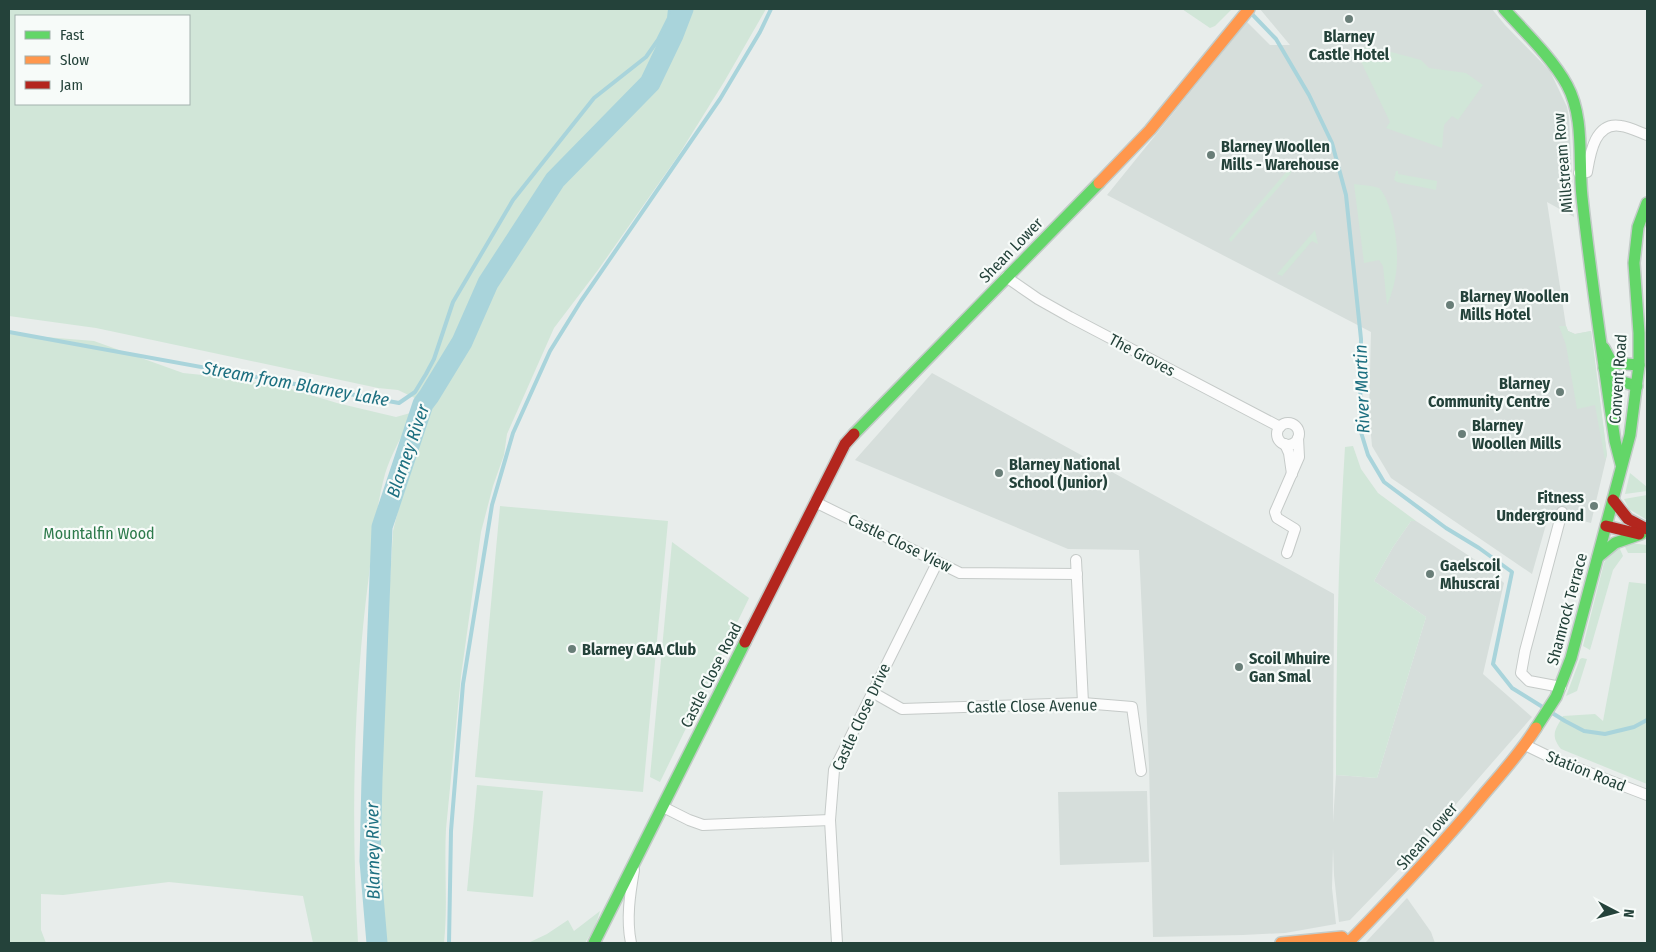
<svg xmlns="http://www.w3.org/2000/svg" width="1656" height="952" font-family="'Fira Sans Condensed',sans-serif">
	<style>
		.built { fill: #d6dedb }
		.green { fill: #d1e6d8; fill-rule: evenodd }
		.lines { fill: none; stroke-linecap: round; stroke-linejoin: round }
		.stream { stroke: #a9d4db; stroke-width: 4 }
		.river { stroke: #a9d4db; stroke-width: 21 }
		.street-casing { stroke: #c5cac8; stroke-width: 12 }
		.fast-casing { stroke: #c3cbc8; stroke-width: 14 }
		.slow-casing { stroke: #c3cbc8; stroke-width: 14 }
		.jam-casing { stroke: #c3cbc8; stroke-width: 14 }
		.street { stroke: #fcfcfc; stroke-width: 10 }
		.fast { stroke: #63d668; stroke-width: 11 }
		.slow { stroke: #ff974d; stroke-width: 11 }
		.jam { stroke: #b3261e; stroke-width: 11 }
		.poi-dot { fill: #697e78; stroke: #f7fbf9; stroke-width: 2 }
		.labels { text-anchor: middle; dominant-baseline: central; stroke-width: 4.5; stroke-linejoin: round; paint-order: stroke }
		.poi-label { font-size: 16px; font-weight: bold; fill: #24423a; stroke: #f7fbf9; text-anchor: start }
		.street-label { font-size: 16px; fill: #24423a; stroke: #f7fbf9 }
		.park-label { font-size: 16px; fill: #2d7a4b; stroke: #f7fbf9 }
		.water-label { font-size: 18px; font-style: italic; fill: #1c6f80; stroke: #f7fbf9 }
	</style>
	<rect width="100%" height="100%" fill="#e8edeb"/>
	<!-- built -->
	<g class="built">
		<path d="M1260,9H1492L1505,25L1550,71L1567,107L1569,117L1574,217L1547,202L1566,326L1568,331L1575,334L1591,331L1607,455L1591,523L1557,514H1549L1532,574L1391,478L1372,446L1369,413L1371,332L1107,195L1247,22L1270,45H1290Z"/>
		<path d="M932,373L1334,594L1333,822L1336,775L1377,778L1426,617L1374,581L1393,547L1411,521H1416L1486,567L1504,583L1483,674L1532,717L1403,865L1350,920L1339,922L1334,875L1333,848L1332,888L1336,924L1285,933L1243,935L1153,937L1149,765L1139,550L1068,549L855,460Z"/>
		<path d="M1147,791L1149,862L1060,865L1058,792Z"/>
		<path d="M1407,898L1431,932L1435,943H1365Z"/>
	</g>
	<!-- green -->
	<g class="green">
		<path d="M9,9H679L649,83L551,179L490,278L461,339L446,365L421,401L398,390L378,388L96,328L9,316ZM189,16V104H16V16Z"/>
		<path d="M685,9H766L724,82L678,156L598,270L554,328L507,434L504,455L493,486L481,532L461,676L446,829C444,867 448,905 444,943H382L376,831L378,785L375,737L386,649L393,531L402,494L407,480L419,437L427,415L452,370L500,272L529,227L575,165L640,100L652,85L662,67Z"/>
		<path d="M1182,9H1232L1215,26L1210,28Z"/>
		<path d="M1354,47L1376,48L1421,60L1429,68L1466,73L1483,85L1458,120L1452,116L1444,125L1442,148L1386,128L1390,122Z"/>
		<path d="M1289,165L1292,168L1291,173L1231,242L1229,239L1287,171L1283,166Z"/>
		<path d="M1396,171H1398V174L1437,181L1436,190L1397,182L1394,180Z"/>
		<path d="M1354,184L1371,186L1379,188C1386,195 1389,207 1392,216C1399,247 1400,276 1387,305L1383,266L1379,260L1364,263Z"/>
		<path d="M1315,230L1318,244L1312,241L1282,276L1277,274Z"/>
		<path d="M1559,326H1566L1568,331L1575,334L1591,331L1607,455L1605,460L1595,405L1577,409L1566,345Z"/>
		<path d="M9,334L94,341L183,373L232,378L291,389L337,403L396,417L414,412C405,430 390,456 385,474C376,507 373,542 369,575C353,697 351,821 358,943H313L303,896L169,882L63,895L41,894V930L46,943H9Z"/>
		<path d="M1353,446L1361,469L1378,493L1416,521H1411L1393,547L1374,581L1426,617L1377,778L1336,775C1336,665 1338,556 1345,447Z"/>
		<path d="M1630,473L1647,487V491L1625,494Z"/>
		<path d="M1647,495V520L1629,509L1624,499Z"/>
		<path d="M500,506L668,521L643,792L475,777Z"/>
		<path d="M672,542L749,598L660,782L650,777Z"/>
		<path d="M1629,543L1647,545V553H1628L1624,545Z"/>
		<path d="M1619,547L1623,556L1613,570L1590,650L1583,646L1604,563L1607,557Z"/>
		<path d="M1629,582L1647,584V784L1561,749C1550,735 1555,730 1563,716L1595,714L1603,721Z"/>
		<path d="M1582,658L1587,659L1577,691L1566,696L1580,659Z"/>
		<path d="M477,785L543,791L533,897L467,891Z"/>
		<path d="M600,911L595,927L585,943H528L547,934L568,920L574,931Z"/>
	</g>
	<g class="lines">
		<!-- stream -->
		<g class="stream">
			<path d="M1250,12L1276,39L1309,95L1332,143L1346,195L1361,339L1360,429L1368,455L1384,482L1446,528L1479,548L1512,572L1493,664L1512,688L1565,721L1584,731L1605,734L1634,727L1647,720"/>
			<path d="M9,332L399,403L415,392L426,374L434,359L453,302L513,200L594,98L646,57L658,40L669,18L670,9"/>
			<path d="M449,943L451,831L463,684L492,505L513,433L550,351L581,301L720,99L760,32L771,9"/>
		</g>
		<!-- river -->
		<path class="river" d="M377,943L370,861L372,779L382,527L423,404L429,396L462,342L488,283L555,180L650,83L673,35L683,9"/>
		<defs>
			<g id="street">
				<path d="M1579,173L1587,172C1590,154 1595,121 1621,126C1629,127 1639,132 1647,135"/>
				<path d="M1006,277L1038,299L1070,317L1280,427"/>
				<circle cx="1288" cy="434" r="11"/>
				<path d="M1285,444L1289,453L1292,474"/>
				<path d="M815,502L960,573L1077,574"/>
				<path d="M1287,553L1295,529L1277,518L1275,512L1299,457L1298,438"/>
				<path d="M1076,560L1083,703"/>
				<path d="M1561,687L1529,681L1521,673L1525,651L1562,512"/>
				<path d="M872,692L902,709L1083,703L1132,707L1141,771"/>
				<path d="M1525,745L1556,760L1647,795"/>
				<path d="M663,807L689,820L703,825L830,820"/>
				<path d="M631,943C626,919 630,894 634,870"/>
				<path d="M837,943L830,820L834,770L937,563"/>
			</g>
			<g id="fast">
				<path d="M1504,9C1524,31 1553,59 1567,85C1585,118 1578,160 1582,197C1591,279 1603,360 1615,441L1621,464"/>
				<path d="M1604,348L1612,363L1639,365"/>
				<path d="M1604,368L1623,382L1637,386"/>
				<path d="M854,434L1099,183"/>
				<path d="M1598,557L1615,543L1641,534"/>
				<path d="M1536,728L1556,697L1571,658L1630,435L1639,365V333L1634,263L1638,227L1647,203"/>
				<path d="M594,943L745,642"/>
			</g>
			<g id="slow">
				<path d="M1099,183L1150,130L1249,9"/>
				<path d="M1281,943L1342,937L1347,943"/>
				<path d="M1348,943C1395,895 1441,846 1484,794C1502,773 1521,752 1536,728"/>
			</g>
			<g id="jam">
				<path d="M1613,500L1628,519L1647,529"/>
				<path d="M1606,526L1639,534"/>
				<path d="M745,642L845,444L854,434"/>
			</g>
		</defs>
		<!-- street casing -->
		<use href="#street" class="street-casing"/>
		<!-- fast casing -->
		<use href="#fast" class="fast-casing"/>
		<!-- slow casing -->
		<use href="#slow" class="slow-casing"/>
		<!-- jam casing -->
		<use href="#jam" class="jam-casing"/>
		<!-- street -->
		<use href="#street" class="street"/>
		<!-- fast -->
		<use href="#fast" class="fast"/>
		<!-- slow -->
		<use href="#slow" class="slow"/>
		<!-- jam -->
		<use href="#jam" class="jam"/>
	</g>
	<!-- markers -->
	<g class="poi-dot">
		<circle cx="1349" cy="19" r="5"/>
		<circle cx="1211" cy="155" r="5"/>
		<circle cx="1450" cy="305" r="5"/>
		<circle cx="1560" cy="392" r="5"/>
		<circle cx="1462" cy="434" r="5"/>
		<circle cx="999" cy="473" r="5"/>
		<circle cx="1594" cy="506" r="5"/>
		<circle cx="1430" cy="574" r="5"/>
		<circle cx="572" cy="649" r="5"/>
		<circle cx="1239" cy="667" r="5"/>
	</g>
	<g class="labels">
		<!-- poi labels -->
		<g class="poi-label">
			<text x="1349" y="36" text-anchor="middle">Blarney<tspan x="1349" dy="18">Castle Hotel</tspan></text>
			<text x="1221" y="146">Blarney Woollen<tspan x="1221" dy="18">Mills - Warehouse</tspan></text>
			<text x="1460" y="296">Blarney Woollen<tspan x="1460" dy="18">Mills Hotel</tspan></text>
			<text x="1550" y="383" text-anchor="end">Blarney<tspan x="1550" dy="18">Community Centre</tspan></text>
			<text x="1472" y="425">Blarney<tspan x="1472" dy="18">Woollen Mills</tspan></text>
			<text x="1009" y="464">Blarney National<tspan x="1009" dy="18">School (Junior)</tspan></text>
			<text x="1584" y="497" text-anchor="end">Fitness<tspan x="1584" dy="18">Underground</tspan></text>
			<text x="1440" y="565">Gaelscoil<tspan x="1440" dy="18">Mhuscraí</tspan></text>
			<text x="582" y="649">Blarney GAA Club</text>
			<text x="1249" y="658">Scoil Mhuire<tspan x="1249" dy="18">Gan Smal</tspan></text>
		</g>
		<!-- street labels -->
		<g class="street-label">
			<text transform="translate(1563 163) rotate(-95)">Millstream Row</text>
			<text transform="translate(1011 250) rotate(-46)">Shean Lower</text>
			<text transform="translate(1142 355) rotate(28)">The Groves</text>
			<text transform="translate(1618 379) rotate(-86)">Convent Road</text>
			<text transform="translate(900 543) rotate(26)">Castle Close View</text>
			<text transform="translate(1567 609) rotate(-75)">Shamrock Terrace</text>
			<text transform="translate(711 675) rotate(-63)">Castle Close Road</text>
			<text transform="translate(1032 706) rotate(-1)">Castle Close Avenue</text>
			<text transform="translate(861 717) rotate(-65)">Castle Close Drive</text>
			<text transform="translate(1586 771) rotate(22)">Station Road</text>
			<text transform="translate(1427 836) rotate(-49)">Shean Lower</text>
		</g>
		<!-- park labels -->
		<g class="park-label">
			<text x="99" y="533">Mountalfin Wood</text>
		</g>
		<!-- water labels -->
		<g class="water-label">
			<text transform="translate(296 384) rotate(10)">Stream from Blarney Lake</text>
			<text transform="translate(1362 389) rotate(-92)">River Martin</text>
			<text transform="translate(408 451) rotate(-71)">Blarney River</text>
			<text transform="translate(373 851) rotate(-91)">Blarney River</text>
		</g>
	</g>
	<!-- border -->
	<rect width="1656" height="952" fill="none" stroke="#24423a" stroke-width="20"/>
	<!-- legend -->
	<rect x="15" y="15" width="175" height="90" fill="#f7fbf9" stroke="#a3b1ad"/>
	<rect x="25" y="31" width="25" height="8" fill="#63d668" stroke="#a3b1ad"/>
	<text x="60" y="40" font-size="15" fill="#24423a">Fast</text>
	<rect x="25" y="56" width="25" height="8" fill="#ff974d" stroke="#a3b1ad"/>
	<text x="60" y="65" font-size="15" fill="#24423a">Slow</text>
	<rect x="25" y="81" width="25" height="8" fill="#b3261e" stroke="#a3b1ad"/>
	<text x="60" y="90" font-size="15" fill="#24423a">Jam</text>
	<!-- north arrow -->
	<g transform="translate(1616 912) rotate(96)" stroke="#f7fbf9" stroke-width="4" paint-order="stroke">
	<path d="M0-4L9 19L0 12L-9 19Z" fill="#24423a"/>
	<text y="-8" font-size="14" font-weight="bold" text-anchor="middle" fill="#24423a">N</text>
	</g>
</svg>
